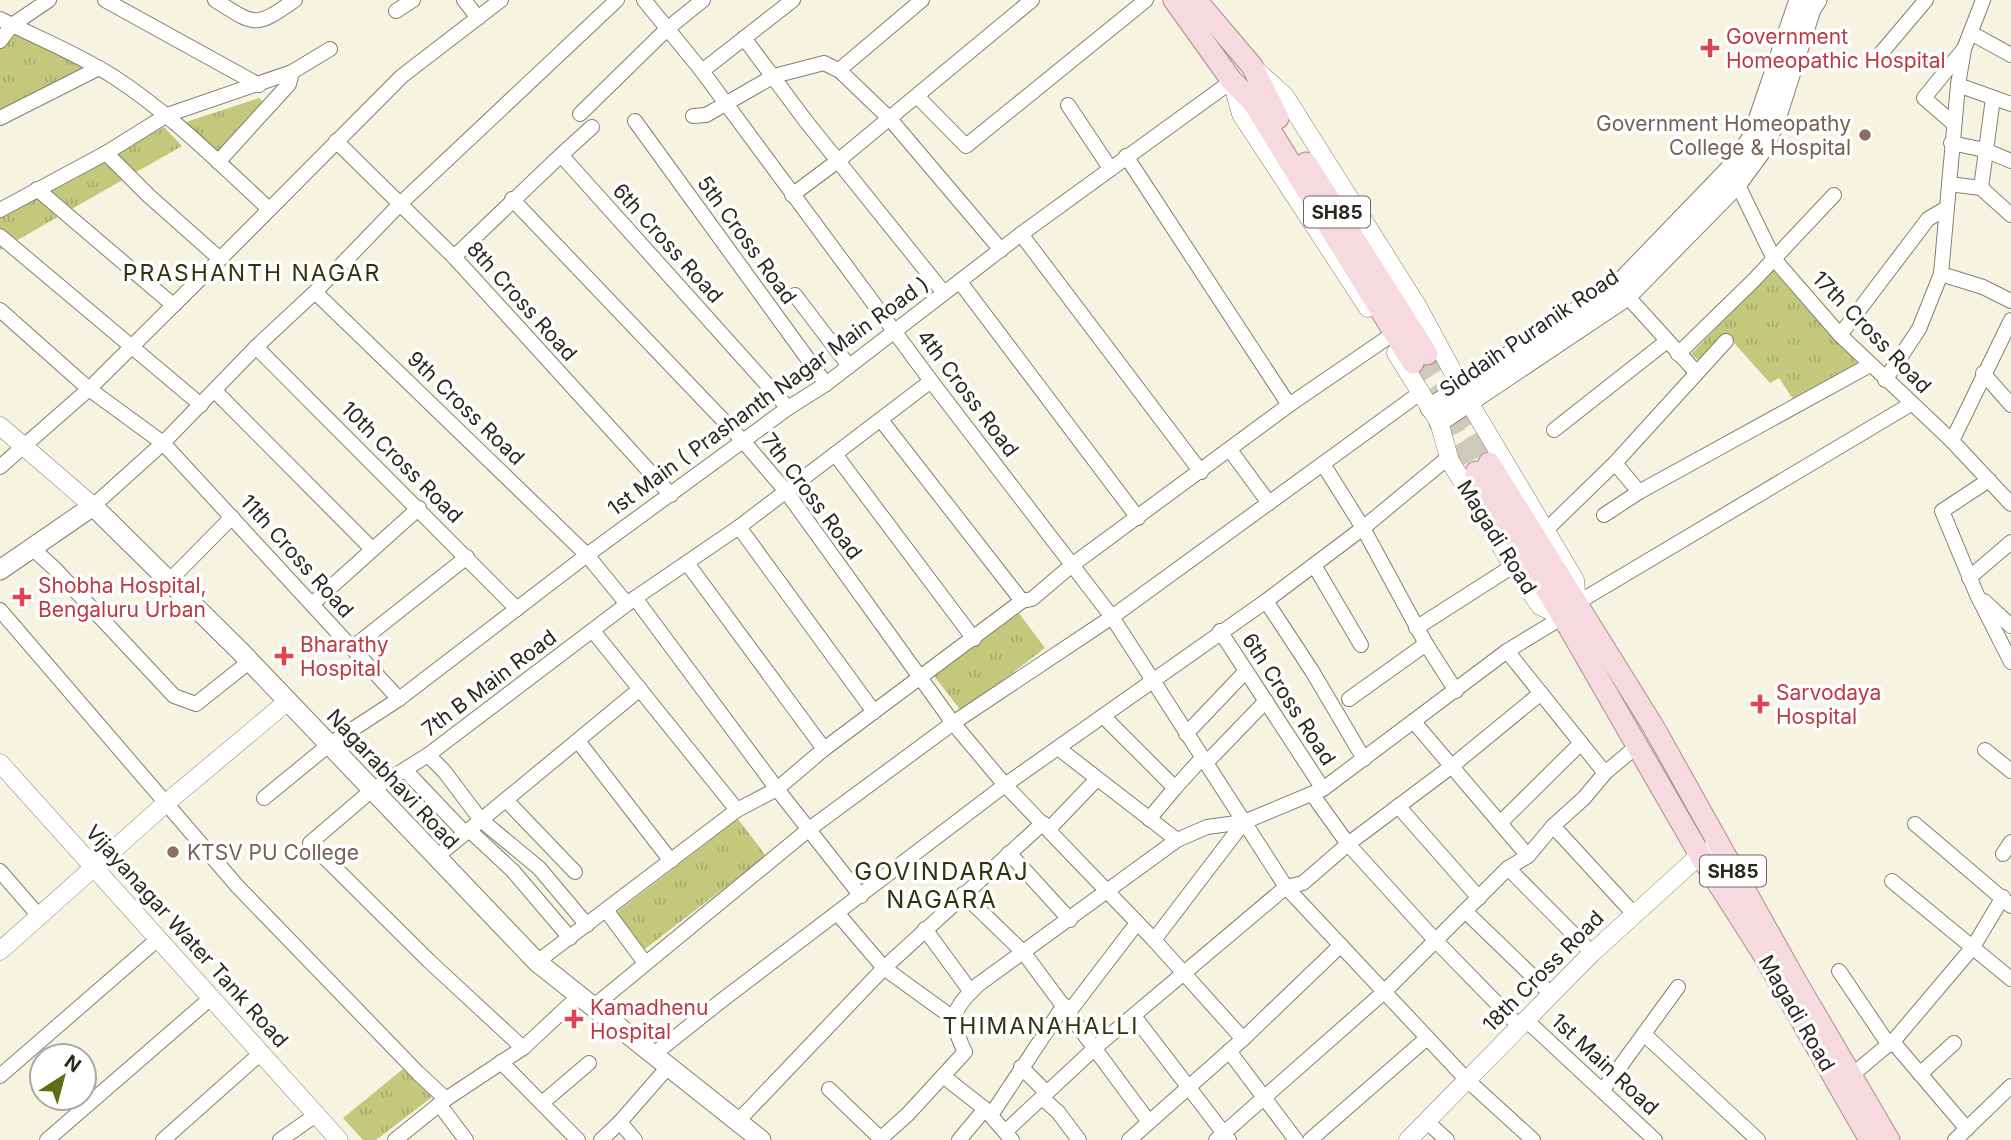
<svg xmlns="http://www.w3.org/2000/svg" width="2011" height="1140" font-family="Inter,sans-serif">
	<style>
		.grass { fill: url(#grass-tufts) }
		.lines { fill: none; stroke-linecap: round; stroke-linejoin: round }
		.primary-tunnel { stroke: #cecabb; stroke-width: 21; stroke-dasharray: 21 10; stroke-linecap: butt }
		.minor-casing { stroke: #848070; stroke-width: 16 }
		.tertiary-casing { stroke: #848070; stroke-width: 19 }
		.secondary-casing { stroke: #848070; stroke-width: 21 }
		.primary-casing { stroke: #ac8b90; stroke-width: 23 }
		.minor { stroke: #fff; stroke-width: 14 }
		.tertiary { stroke: #fff; stroke-width: 18 }
		.secondary { stroke: #fff; stroke-width: 19 }
		.primary { stroke: #f7d9e0; stroke-width: 21 }
		.health-dot { fill: #e0444e; stroke: #fff; stroke-width: 2.5 }
		.education-dot { fill: #8d6e63; stroke: #fff; stroke-width: 2.5 }
		.labels { text-anchor: middle; dominant-baseline: central; stroke-width: 7; stroke-linejoin: round; paint-order: stroke }
		.shield { fill: #fff; stroke: #6a6864; stroke-width: 2 }
		.shield-label { font-size: 19px; font-weight: bold; fill: #2a2821 }
		.health-label { font-size: 21px; fill: #be3a42; stroke: #fff; text-anchor: start }
		.education-label { font-size: 21px; fill: #785e54; stroke: #fff; text-anchor: end }
		.street-label { font-size: 21px; fill: #2a2821; stroke: #fff }
		.neighbourhood-label { font-size: 23px; letter-spacing: 2px; fill: #2f340c; stroke: #fff }
		.quarter-label { font-size: 24px; letter-spacing: 2px; fill: #2f340c; stroke: #fff }
	</style>
	<defs>
		<pattern id="grass-tufts" width="24" height="20" patternUnits="userSpaceOnUse" patternTransform="scale(1.75)"><rect width="24" height="20" fill="#c3c87c"/><path d="M3 7l-1-3M5 7V3M7 7l1-3M15 17l-1-3M17 17v-4M19 17l1-3" fill="none" stroke="#a8ac6b"/></pattern>
	</defs>
	<rect width="100%" height="100%" fill="#f7f3e1"/>
	<!-- grass -->
	<g class="grass">
		<path d="M13,30L91,68L0,113V48Z"/>
		<path d="M259,98L273,111L223,159L186,122Z"/>
		<path d="M164,127L182,146L0,250V215Z"/>
		<path d="M1773,270L1860,366L1793,399L1779,378L1770,383L1726,334L1699,361L1691,354Z"/>
		<path d="M1018,612L1045,648L962,712L934,676Z"/>
		<path d="M738,819L766,856L641,952L613,915Z"/>
		<path d="M403,1069L432,1097L376,1140H363L343,1118Z"/>
	</g>
	<g class="lines">
		<!-- primary-tunnel -->
		<g class="primary-tunnel">
			<path d="M1427,354L1489,463"/>
			<path d="M1413,363L1446,414L1476,472"/>
		</g>
		<defs>
			<g id="minor">
				<path d="M105,0L259,85"/>
				<path d="M215,0C256,26 255,28 295,0"/>
				<path d="M464,0L478,18"/>
				<path d="M644,0L702,71L931,381L1112,617L1286,887L1466,1079L1533,1140"/>
				<path d="M922,0L845,65L840,71L890,119L1001,250"/>
				<path d="M396,11L413,0"/>
				<path d="M0,19C38,38 78,54 114,77C171,114 219,163 269,209"/>
				<path d="M1971,33L2011,55"/>
				<path d="M744,38L805,120L944,293"/>
				<path d="M0,41L12,25L49,0"/>
				<path d="M1882,52L1926,0"/>
				<path d="M702,71L793,0"/>
				<path d="M1958,85L2011,104"/>
				<path d="M917,96L966,146L1146,0"/>
				<path d="M1068,105L1110,168"/>
				<path d="M580,114L667,29L703,0"/>
				<path d="M693,116L706,115L774,76L824,63L840,71"/>
				<path d="M0,118L99,68"/>
				<path d="M635,121L826,384"/>
				<path d="M1954,124L1924,98L1963,50"/>
				<path d="M336,141L454,257L671,495"/>
				<path d="M1951,143L1985,150L2011,161"/>
				<path d="M106,153L149,196L220,259L402,76L501,0"/>
				<path d="M561,155L592,127"/>
				<path d="M1126,156L1289,405"/>
				<path d="M218,162L289,84L292,72"/>
				<path d="M1734,177L1774,259L1840,335L1952,441L2011,504"/>
				<path d="M1949,184L1981,188L2011,215"/>
				<path d="M1981,188L1993,98"/>
				<path d="M37,189L172,304"/>
				<path d="M792,195L839,160L1032,0"/>
				<path d="M512,199L743,441L785,490L953,723L1005,785L1154,940L1243,1039L1129,1140"/>
				<path d="M0,210L106,153L167,115L292,72L330,49"/>
				<path d="M1021,234L1201,472"/>
				<path d="M0,236L201,405"/>
				<path d="M454,257L561,155L788,408"/>
				<path d="M1941,274L1983,287L2011,301"/>
				<path d="M960,282L1138,518"/>
				<path d="M315,292L587,555L627,604"/>
				<path d="M795,295L849,366"/>
				<path d="M1627,296L1696,372"/>
				<path d="M0,310L89,389L163,443L399,699"/>
				<path d="M1840,335L1928,219L1945,209"/>
				<path d="M256,347L517,609"/>
				<path d="M1678,354L1754,280L1834,195"/>
				<path d="M1983,373L2011,405"/>
				<path d="M1885,380L1919,329L1941,274L1958,85L1964,49L1983,0"/>
				<path d="M215,391L372,549"/>
				<path d="M881,420L1022,601"/>
				<path d="M1554,430L1667,341"/>
				<path d="M1952,441L2011,320"/>
				<path d="M1230,450L1269,503"/>
				<path d="M835,454L974,639"/>
				<path d="M1615,463L1726,341"/>
				<path d="M1323,464L1363,528L1426,644L1456,691"/>
				<path d="M0,467L89,389L220,259"/>
				<path d="M1989,480L1942,511L1977,595L2011,662"/>
				<path d="M93,506L163,443L256,347L315,292L401,203L617,0"/>
				<path d="M1604,515L1639,492"/>
				<path d="M739,527L874,712"/>
				<path d="M1545,531L1615,463L1639,492L1870,365"/>
				<path d="M31,547L56,570L174,696L196,704L249,662"/>
				<path d="M687,563L824,749"/>
				<path d="M1314,565L1361,645"/>
				<path d="M1969,578L2011,542"/>
				<path d="M169,581L232,517"/>
				<path d="M635,598L777,789L861,896"/>
				<path d="M1266,601L1312,671L1364,759"/>
				<path d="M1984,601L2011,626"/>
				<path d="M1577,603L1911,404"/>
				<path d="M312,604L419,508"/>
				<path d="M0,610L238,887L418,1073L446,1099"/>
				<path d="M1416,628L1513,566"/>
				<path d="M593,631L737,810"/>
				<path d="M1220,631L1323,789"/>
				<path d="M352,648L467,557"/>
				<path d="M1507,651L1605,773"/>
				<path d="M1349,699L1426,644"/>
				<path d="M1103,716L1175,788L1203,757"/>
				<path d="M1414,722L1528,856"/>
				<path d="M1186,734L1246,671"/>
				<path d="M578,741L671,861"/>
				<path d="M1058,748L1177,840"/>
				<path d="M1985,750L2011,771"/>
				<path d="M428,755L444,771L481,820L539,868L587,925"/>
				<path d="M1206,763L1266,701"/>
				<path d="M405,770L465,833"/>
				<path d="M1312,794L1348,844L1452,766L1541,693"/>
				<path d="M264,798L330,744L399,699L587,555L788,408L826,384L1021,234L1232,81"/>
				<path d="M506,800L575,872"/>
				<path d="M1398,806L1479,898"/>
				<path d="M1149,819L1175,788"/>
				<path d="M1500,823L1581,743"/>
				<path d="M1915,824L2011,906"/>
				<path d="M1553,826L1634,914"/>
				<path d="M1049,829L1096,780"/>
				<path d="M469,830L513,871L570,938"/>
				<path d="M1009,853L1070,920"/>
				<path d="M2003,854L2011,842"/>
				<path d="M435,858L640,689"/>
				<path d="M1508,868L1592,953"/>
				<path d="M0,871L39,916"/>
				<path d="M1892,881L2011,979"/>
				<path d="M963,894L1024,953L1149,1122"/>
				<path d="M606,910L645,963"/>
				<path d="M1465,911L1550,993"/>
				<path d="M838,914L884,968L953,1018"/>
				<path d="M925,929L971,992"/>
				<path d="M1154,940L1244,822"/>
				<path d="M537,962L737,810L777,789L824,749L1022,601L1032,599L1072,565L1289,405L1387,338"/>
				<path d="M1839,971L1889,1045"/>
				<path d="M593,1007L808,830L953,723L1112,617L1420,393"/>
				<path d="M1069,1012L1137,923"/>
				<path d="M1134,1016L1229,1140"/>
				<path d="M1525,1019L1655,1140"/>
				<path d="M1644,1034L1758,1140"/>
				<path d="M1243,1039L1341,945"/>
				<path d="M1893,1042L1967,1129"/>
				<path d="M523,1048L429,961L310,843L372,790L428,755L635,598L739,527L931,381"/>
				<path d="M1229,1051L1296,1140"/>
				<path d="M653,1055L721,1001L1005,785L1266,601L1363,528L1444,461H1450"/>
				<path d="M501,1062L578,1140"/>
				<path d="M1021,1067L1047,1093"/>
				<path d="M1920,1074L1954,1043"/>
				<path d="M1852,1075L1896,1038L1973,947L2003,897"/>
				<path d="M0,1076L159,938"/>
				<path d="M943,1076L985,1109L1012,1140"/>
				<path d="M829,1089L881,1139"/>
				<path d="M1603,1090L1678,987"/>
				<path d="M1042,1098L1058,1112L1079,1140"/>
				<path d="M542,1103L589,1063"/>
				<path d="M439,1104L466,1140"/>
				<path d="M991,1115L1064,1005"/>
				<path d="M1426,1121L1447,1140"/>
				<path d="M737,1122L884,968L1043,823"/>
				<path d="M1006,1131L1096,1047L1286,887L1303,883L1348,844L1435,940L1519,1026"/>
				<path d="M47,1140L212,997"/>
				<path d="M163,1140L262,1052"/>
				<path d="M280,1140L316,1115"/>
				<path d="M395,1140L446,1099L523,1048L579,996"/>
				<path d="M601,1140L620,1122"/>
				<path d="M635,1140L620,1122L668,1067"/>
				<path d="M879,1140L907,1115L965,1052C948,1018 952,1009 979,984L1177,840L1207,827L1244,822L1323,789L1507,651L1563,617"/>
				<path d="M959,1140L985,1109"/>
				<path d="M1216,1140L1384,992L1508,868L1528,856L1553,826L1584,798L1605,773L1637,746"/>
				<path d="M1310,1140L1427,1038"/>
				<path d="M1955,1140L2011,1086"/>
			</g>
			<g id="tertiary">
				<path d="M1257,71L1285,96L1418,307L1469,402L1575,580L1577,603"/>
				<path d="M1232,81L1241,114L1368,308"/>
				<path d="M1396,353L1439,422L1450,461L1513,566L1540,606L1563,617"/>
				<path d="M0,426L93,506"/>
				<path d="M0,763L339,1140"/>
				<path d="M0,951L165,804L288,701"/>
				<path d="M1408,1140L1592,953L1700,855L1711,850"/>
			</g>
			<g id="secondary">
				<path d="M1430,408L1621,282L1729,170L1752,138L1799,0"/>
				<path d="M1439,422L1627,296L1737,184L1764,147L1775,122L1811,9L1817,0"/>
				<path d="M0,570L93,506L240,651L537,962L761,1140"/>
			</g>
			<g id="primary">
				<path d="M1174,0L1232,81L1253,102L1413,363"/>
				<path d="M1196,0L1252,66L1278,118"/>
				<path d="M1306,163L1427,354"/>
				<path d="M1489,463L1653,726L1794,978L1889,1140"/>
				<path d="M1476,472L1563,617L1700,855L1762,952L1870,1140"/>
			</g>
		</defs>
		<!-- minor casing -->
		<use href="#minor" class="minor-casing"/>
		<!-- tertiary casing -->
		<use href="#tertiary" class="tertiary-casing"/>
		<!-- secondary casing -->
		<use href="#secondary" class="secondary-casing"/>
		<!-- primary casing -->
		<use href="#primary" class="primary-casing"/>
		<!-- minor -->
		<use href="#minor" class="minor"/>
		<!-- tertiary -->
		<use href="#tertiary" class="tertiary"/>
		<!-- secondary -->
		<use href="#secondary" class="secondary"/>
		<!-- primary -->
		<use href="#primary" class="primary"/>
	</g>
	<!-- markers -->
	<g class="health-dot">
		<path d="M1706.5 37.5h7v7h7v7h-7v7h-7v-7h-7v-7h7z"/>
		<path d="M18.5 586.5h7v7h7v7h-7v7h-7v-7h-7v-7h7z"/>
		<path d="M280.5 645.5h7v7h7v7h-7v7h-7v-7h-7v-7h7z"/>
		<path d="M1756.5 693.5h7v7h7v7h-7v7h-7v-7h-7v-7h7z"/>
		<path d="M570.5 1008.5h7v7h7v7h-7v7h-7v-7h-7v-7h7z"/>
	</g>
	<g class="education-dot">
		<circle cx="1865" cy="135" r="7"/>
		<circle cx="173" cy="852" r="7"/>
	</g>
	<g class="labels">
		<!-- shield labels -->
		<g class="shield">
			<rect x="1304" y="196.5" width="66" height="31" rx="5"/>
			<rect x="1700" y="855.5" width="66" height="31" rx="5"/>
		</g>
		<g class="shield-label">
			<text x="1337" y="212">SH85</text>
			<text x="1733" y="871">SH85</text>
		</g>
		<!-- health labels -->
		<g class="health-label">
			<text x="1726" y="36">Government<tspan x="1726" dy="24">Homeopathic Hospital</tspan></text>
			<text x="38" y="585">Shobha Hospital,<tspan x="38" dy="24">Bengaluru Urban</tspan></text>
			<text x="300" y="644">Bharathy<tspan x="300" dy="24">Hospital</tspan></text>
			<text x="1776" y="692">Sarvodaya<tspan x="1776" dy="24">Hospital</tspan></text>
			<text x="590" y="1007">Kamadhenu<tspan x="590" dy="24">Hospital</tspan></text>
		</g>
		<!-- education labels -->
		<g class="education-label">
			<text x="1851" y="123">Government Homeopathy<tspan x="1851" dy="24">College &amp; Hospital</tspan></text>
			<text x="187" y="852" text-anchor="start">KTSV PU College</text>
		</g>
		<!-- street labels -->
		<g class="street-label">
			<text transform="translate(747 240) rotate(54)">5th Cross Road</text>
			<text transform="translate(668 243) rotate(48)">6th Cross Road</text>
			<text transform="translate(522 301) rotate(48)">8th Cross Road</text>
			<text transform="translate(1872 332) rotate(46)">17th Cross Road</text>
			<text transform="translate(1529 333) rotate(-34)">Siddaih Puranik Road</text>
			<text transform="translate(968 393) rotate(53)">4th Cross Road</text>
			<text transform="translate(768 396) rotate(-36)">1st Main ( Prashanth Nagar Main Road )</text>
			<text transform="translate(466 408) rotate(44)">9th Cross Road</text>
			<text transform="translate(402 462) rotate(45)">10th Cross Road</text>
			<text transform="translate(812 496) rotate(53)">7th Cross Road</text>
			<text transform="translate(1497 537) rotate(58)">Magadi Road</text>
			<text transform="translate(297 556) rotate(48)">11th Cross Road</text>
			<text transform="translate(489 683) rotate(-37)">7th B Main Road</text>
			<text transform="translate(1289 699) rotate(57)">6th Cross Road</text>
			<text transform="translate(393 779) rotate(47)">Nagarabhavi Road</text>
			<text transform="translate(187 936) rotate(48)">Vijayanagar Water Tank Road</text>
			<text transform="translate(1543 971) rotate(-45)">18th Cross Road</text>
			<text transform="translate(1797 1013) rotate(60)">Magadi Road</text>
			<text transform="translate(1605 1064) rotate(43)">1st Main Road</text>
		</g>
		<!-- neighbourhood labels -->
		<g class="neighbourhood-label">
			<text x="252" y="273">PRASHANTH NAGAR</text>
			<text x="1041" y="1026">THIMANAHALLI</text>
		</g>
		<!-- quarter labels -->
		<g class="quarter-label">
			<text x="942" y="871">GOVINDARAJ<tspan x="942" dy="28">NAGARA</tspan></text>
		</g>
	</g>
	<!-- north arrow -->
	<g transform="translate(63 1077) rotate(36)"><circle r="33" fill="#ffffff" stroke="#aaa9a6" stroke-width="2"/>
	<path d="M0-5L12 26L0 18L-12 26Z" fill="#626c12"/>
	<text y="-10" font-size="19" font-weight="bold" text-anchor="middle" fill="#2a2821">N</text>
	</g>
</svg>
